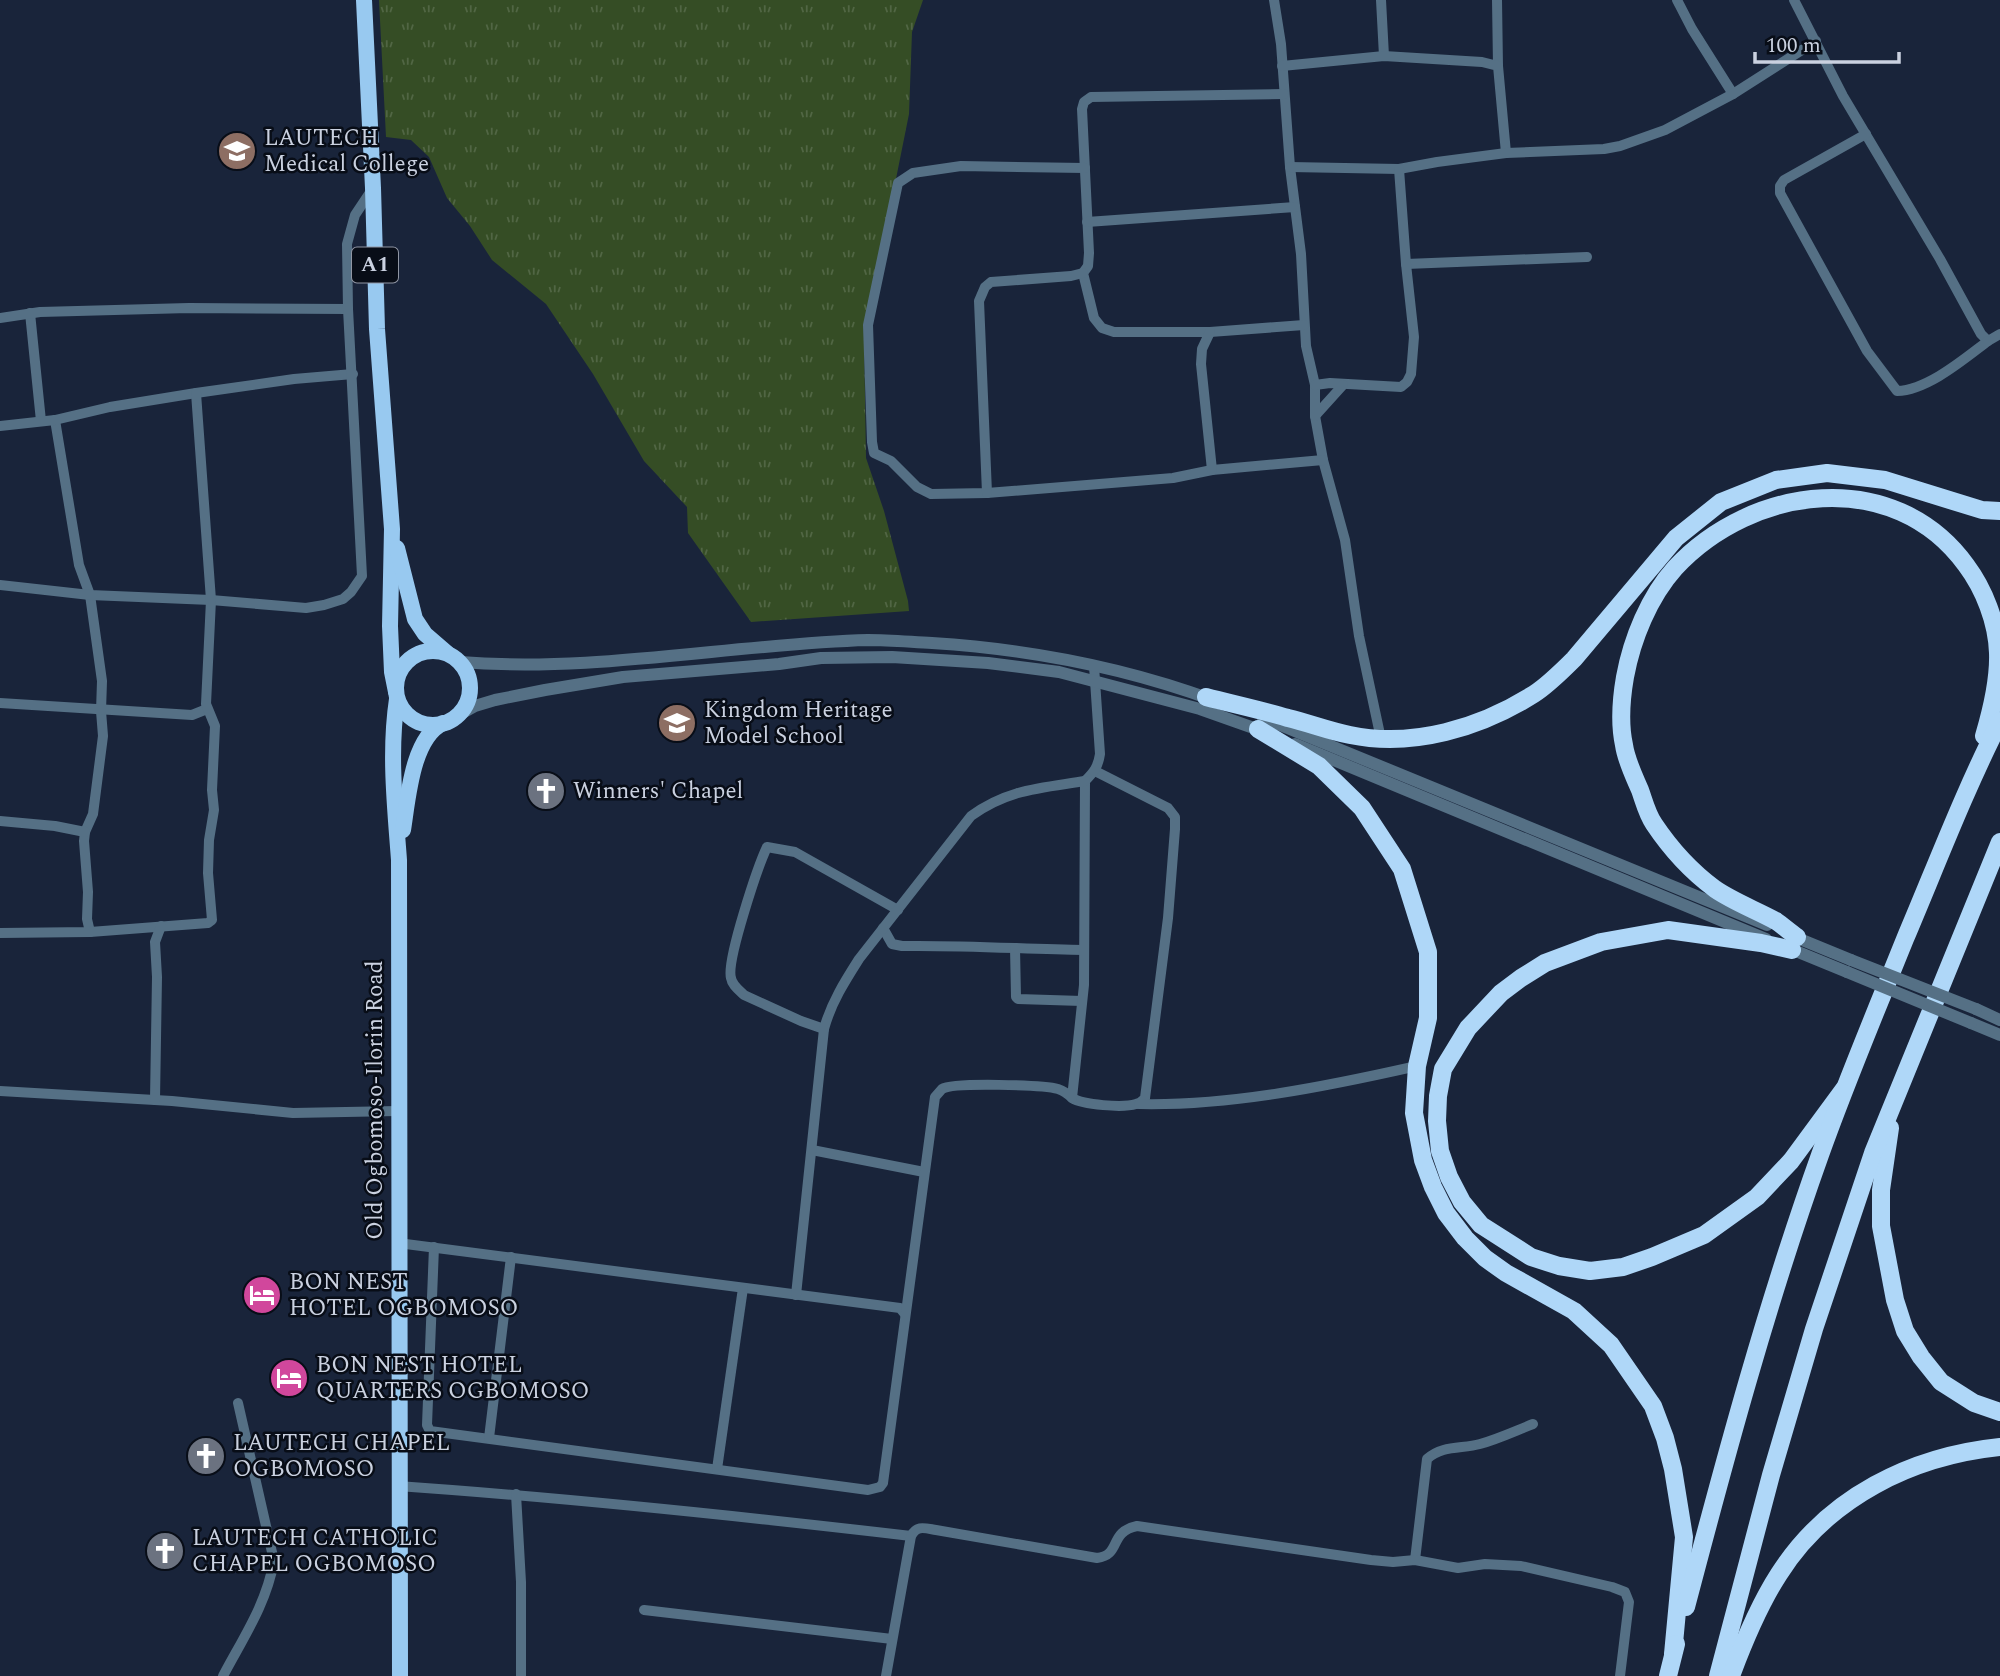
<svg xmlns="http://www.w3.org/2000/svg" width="2000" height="1676" font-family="Spectral,serif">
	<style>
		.park { fill: url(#park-tufts) }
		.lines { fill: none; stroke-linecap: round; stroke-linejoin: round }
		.minor { stroke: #557085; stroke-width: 10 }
		.tertiary { stroke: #557085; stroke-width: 12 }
		.trunk { stroke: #98c9f0; stroke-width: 16 }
		.motorway { stroke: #afd7f8; stroke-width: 18 }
		.tertiary-bridge { stroke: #557085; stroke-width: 12 }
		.labels { text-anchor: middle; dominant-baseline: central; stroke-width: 5; stroke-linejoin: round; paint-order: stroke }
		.shield { fill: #080d17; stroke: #9096a4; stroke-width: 2 }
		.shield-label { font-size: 21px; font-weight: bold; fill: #cad1e0 }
		.poi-label { font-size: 23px; fill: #cad1e0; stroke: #080d17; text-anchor: start }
		.street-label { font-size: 23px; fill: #cad1e0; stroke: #080d17 }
	</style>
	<defs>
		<pattern id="park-tufts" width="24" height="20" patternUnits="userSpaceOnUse" patternTransform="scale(1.75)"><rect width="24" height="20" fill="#354d25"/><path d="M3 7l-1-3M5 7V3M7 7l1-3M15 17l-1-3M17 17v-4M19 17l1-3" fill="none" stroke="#516644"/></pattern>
	</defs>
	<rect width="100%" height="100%" fill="#19243a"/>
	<!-- park -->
	<path class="park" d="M379,0H923L912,32L909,114L864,338L866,458L884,511L908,601L909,611L751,622L688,533L687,507L644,461L593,374L546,304L492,260L470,226L447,198L429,157L411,140L386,137Z"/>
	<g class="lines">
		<!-- minor -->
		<g class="minor">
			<path d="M1274,0L1281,44L1290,167L1301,254L1306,346L1315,385V416L1323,460L1345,540L1359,636L1381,739"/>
			<path d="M1381,0L1384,56"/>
			<path d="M1497,0L1498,66"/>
			<path d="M1677,0L1692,29L1733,94"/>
			<path d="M1794,0L1843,96L1940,259L1981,334L1988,341L2000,334"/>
			<path d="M1282,66L1384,56L1482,62L1498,66L1506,153"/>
			<path d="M1284,94L1091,97L1084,102L1082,109L1089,253L1088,266L1083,273L1094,318L1102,328L1114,332H1210L1304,325"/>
			<path d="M1866,134L1784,180L1780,186V193L1867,351L1897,391C1928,390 1964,359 1988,341"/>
			<path d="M1290,167L1399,169L1437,162L1506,153L1604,149L1620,146L1665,130L1733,94L1816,41"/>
			<path d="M1085,168L961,166L913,173L898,183L868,325L872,442L874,453L891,461L917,487L931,494L987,493L1173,478L1212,470L1323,460"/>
			<path d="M1087,222L1295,207"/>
			<path d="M1406,264L1587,257"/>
			<path d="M30,313L41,421"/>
			<path d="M0,318L40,312L189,308L348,309"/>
			<path d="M1210,332L1202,349L1201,364L1212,470"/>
			<path d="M1315,385L1330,383L1401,387L1407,382L1411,374L1414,337L1406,264L1399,169"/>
			<path d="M1315,416L1343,385"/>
			<path d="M55,420L79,565L90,595L102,681L101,711L103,736L93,814L85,832L84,841L88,892L87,919L90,932"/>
			<path d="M0,426L55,420L110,407L196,393L294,379L353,374"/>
			<path d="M987,493L979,301L985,287L991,282L1071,276L1083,273"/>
			<path d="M0,585L90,595L211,600L306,608L324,605L343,599L351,592L362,576L348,309L347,244L355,215L373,188"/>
			<path d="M0,703L192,715L207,709"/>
			<path d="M0,821L55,826L85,832"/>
			<path d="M883,928L892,944L902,946C963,945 1023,949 1084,950"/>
			<path d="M0,933L90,932L208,923L212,920L208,873L209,840L214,810L212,790L215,726L206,704L211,600L196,393"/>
			<path d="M1015,948L1016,997L1018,999L1082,1001"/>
			<path d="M824,1029L801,1021L744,995C739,990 732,985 731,978C726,961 758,866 767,847L795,852L898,910"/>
			<path d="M0,1091L172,1101L293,1113L398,1111"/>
			<path d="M1072,1098C1083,1105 1123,1108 1136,1104C1141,1103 1141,1102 1145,1098L1168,918L1175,829V817L1168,808L1095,771"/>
			<path d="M155,1100L157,977L155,942L161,926"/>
			<path d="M1139,1104C1231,1106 1328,1086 1417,1066"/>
			<path d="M812,1150L924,1172"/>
			<path d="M398,1243L900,1308L905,1314"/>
			<path d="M434,1247L427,1425L430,1431L868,1490L880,1487L883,1483L935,1097C935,1097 942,1089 942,1089C953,1082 1044,1085 1058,1089C1064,1091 1068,1094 1072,1098L1084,985L1085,781C1094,772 1098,767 1100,754L1094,666"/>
			<path d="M796,1295L824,1029C831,1003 845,981 859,959L971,816C1008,789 1042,788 1085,781"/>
			<path d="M489,1438L511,1257"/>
			<path d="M717,1469L743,1288"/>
			<path d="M398,1486C570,1498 740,1516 911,1536"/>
			<path d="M516,1494L521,1582V1676"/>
			<path d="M1415,1560L1427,1459C1442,1445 1462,1449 1480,1444C1498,1439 1515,1431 1533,1424"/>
			<path d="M644,1610L892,1639"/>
			<path d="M223,1676C243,1638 266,1605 274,1561L238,1403"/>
			<path d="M886,1676L911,1536C917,1525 924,1528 936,1530L1097,1558C1122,1555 1108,1532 1137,1526L1371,1560L1393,1562L1415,1560L1458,1568L1485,1564L1521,1566L1612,1587L1625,1592L1629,1602L1620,1676"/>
		</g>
		<!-- tertiary -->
		<g class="tertiary">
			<path d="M460,662C596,673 732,644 868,640C889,640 911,642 932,643C1027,649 1123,667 1213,700"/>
			<path d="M455,717L475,706L495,700L545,690L623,677L779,664L821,658L892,657L988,663L1059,672L1200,709L1265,732"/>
			<path d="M1263,718L1767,925"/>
			<path d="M1295,744L1766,939"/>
			<path d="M1790,935L1851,960"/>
			<path d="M1786,947L1847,972"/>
			<path d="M1976,1009L2000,1020"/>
			<path d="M1971,1023L2000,1035"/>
		</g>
		<!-- trunk -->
		<g class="trunk">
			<path d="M364,0L373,188L377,329L392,529L390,626L392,672L396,692"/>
			<path d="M397,548L415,619L425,634L447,653"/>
			<circle cx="433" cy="688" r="37"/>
			<path d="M397,699C389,752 395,806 399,860L400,1676"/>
			<path d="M403,830C408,799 412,738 443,723"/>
		</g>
		<!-- motorway -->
		<g class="motorway">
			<path d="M1206,697C1233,704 1261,710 1288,718C1309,723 1329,731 1350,735C1413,748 1480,728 1534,694C1548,685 1561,672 1574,659L1676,538L1721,502L1776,480L1827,473L1885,480L1982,510L2000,511"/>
			<path d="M1258,729L1319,766L1362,808L1402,869L1428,952V1018L1417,1066L1414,1113L1423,1160L1433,1187L1446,1213L1465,1238L1485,1258L1506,1273L1574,1311L1611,1345L1653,1406L1665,1438L1673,1469L1684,1537L1673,1654"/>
			<path d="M1797,937C1790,932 1783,926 1776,921C1756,910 1734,902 1715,889C1692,872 1670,848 1654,824C1647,814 1644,801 1640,790C1634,776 1626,760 1624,745C1619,722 1621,700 1625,677C1632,639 1649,597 1675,568C1752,485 1894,466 1966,565C1984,589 1997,622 1998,653C1999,681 1992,709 1984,736"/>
			<path d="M1792,950L1761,943L1668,930L1601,942L1545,963L1521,978L1501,993L1468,1028L1443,1069L1438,1096L1437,1121L1440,1151L1449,1177L1462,1202L1481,1225L1531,1257L1559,1266L1590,1271L1623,1267L1652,1257L1704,1235L1757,1197L1791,1161L1844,1089"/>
			<path d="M1890,1128L1881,1190V1226L1895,1300L1905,1331L1921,1357L1941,1382L1974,1403L2000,1412"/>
			<path d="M1686,1607C1726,1455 1767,1303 1820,1155C1846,1082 1876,1011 1905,939C1936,866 1964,792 2000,721"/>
			<path d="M1668,1676L1676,1644"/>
			<path d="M1718,1676L1771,1475L1814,1329L1873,1153L2000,842"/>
			<path d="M1731,1676C1744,1641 1759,1605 1779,1574C1828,1497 1912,1456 2000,1447"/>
		</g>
		<!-- tertiary-bridge -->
		<g class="tertiary-bridge">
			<path d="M1851,960L1976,1009"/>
			<path d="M1847,972L1971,1023"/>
		</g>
	</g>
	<!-- icons -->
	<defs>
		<symbol id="university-disc" viewBox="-11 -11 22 22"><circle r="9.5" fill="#8d6e63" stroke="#080d17"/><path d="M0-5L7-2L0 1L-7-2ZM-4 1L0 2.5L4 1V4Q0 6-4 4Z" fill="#fff"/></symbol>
		<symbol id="school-disc" viewBox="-11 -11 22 22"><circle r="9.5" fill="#8d6e63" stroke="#080d17"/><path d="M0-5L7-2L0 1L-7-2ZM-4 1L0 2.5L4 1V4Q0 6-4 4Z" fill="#fff"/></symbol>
		<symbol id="church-disc" viewBox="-11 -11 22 22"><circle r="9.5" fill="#6b7280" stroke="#080d17"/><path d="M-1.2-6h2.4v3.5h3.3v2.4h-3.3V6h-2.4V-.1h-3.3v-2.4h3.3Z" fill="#fff"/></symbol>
		<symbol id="hotel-disc" viewBox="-11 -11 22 22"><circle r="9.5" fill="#d1479c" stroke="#080d17"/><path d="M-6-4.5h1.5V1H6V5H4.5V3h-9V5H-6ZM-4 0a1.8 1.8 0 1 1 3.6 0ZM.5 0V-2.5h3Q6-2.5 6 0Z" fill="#fff"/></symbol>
	</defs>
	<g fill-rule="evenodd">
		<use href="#university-disc" x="215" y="129" width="44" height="44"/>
		<use href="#school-disc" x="655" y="701" width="44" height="44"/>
		<use href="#church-disc" x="524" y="769" width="44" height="44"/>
		<use href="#hotel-disc" x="240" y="1273" width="44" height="44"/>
		<use href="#hotel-disc" x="267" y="1356" width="44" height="44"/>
		<use href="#church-disc" x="184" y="1434" width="44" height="44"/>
		<use href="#church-disc" x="143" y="1529" width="44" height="44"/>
	</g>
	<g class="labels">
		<!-- shield labels -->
		<rect class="shield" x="352" y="247.5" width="46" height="35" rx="5"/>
		<g class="shield-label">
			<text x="375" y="265">A1</text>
		</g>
		<!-- poi labels -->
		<g class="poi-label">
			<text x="264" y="138">LAUTECH<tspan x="264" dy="26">Medical College</tspan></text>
			<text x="704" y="710">Kingdom Heritage<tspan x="704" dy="26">Model School</tspan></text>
			<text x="573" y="791">Winners' Chapel</text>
			<text x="289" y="1282">BON NEST<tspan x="289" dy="26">HOTEL OGBOMOSO</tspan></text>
			<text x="316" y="1365">BON NEST HOTEL<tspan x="316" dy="26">QUARTERS OGBOMOSO</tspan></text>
			<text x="233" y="1443">LAUTECH CHAPEL<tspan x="233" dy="26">OGBOMOSO</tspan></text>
			<text x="192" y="1538">LAUTECH CATHOLIC<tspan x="192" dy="26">CHAPEL OGBOMOSO</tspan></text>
		</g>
		<!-- street labels -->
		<g class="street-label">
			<text transform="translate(375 1100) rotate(-90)">Old Ogbomoso-Ilorin Road</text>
		</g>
	</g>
	<!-- scale -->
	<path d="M1755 52v10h144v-10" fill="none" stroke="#cad1e0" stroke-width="3.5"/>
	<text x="1766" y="52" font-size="21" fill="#cad1e0" stroke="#080d17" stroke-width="5" paint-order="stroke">100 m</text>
</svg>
